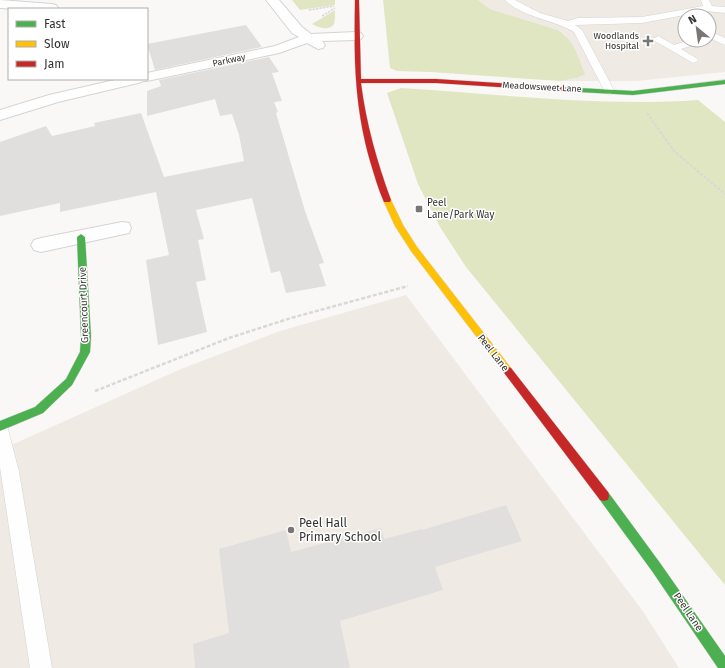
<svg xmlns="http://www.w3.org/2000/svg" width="725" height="668" font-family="'Fira Sans',sans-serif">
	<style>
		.built { fill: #efeae4; fill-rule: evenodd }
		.green { fill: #e0e6c1 }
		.building { fill: #e1dfde }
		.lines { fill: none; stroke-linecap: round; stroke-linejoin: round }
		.lane-casing { stroke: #d5d4d2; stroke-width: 1 }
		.street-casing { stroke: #d5d4d2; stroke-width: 2 }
		.fast-casing { stroke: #d5d4d2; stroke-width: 1 }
		.slow-casing { stroke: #d5d4d2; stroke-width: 1 }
		.jam-casing { stroke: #d5d4d2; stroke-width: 1 }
		.path-far2 { stroke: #d8d8d7; stroke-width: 1.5; stroke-dasharray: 2.5 1; stroke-linecap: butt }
		.path-far1 { stroke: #d8d8d7; stroke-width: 2; stroke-dasharray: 3 1.5; stroke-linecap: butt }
		.path { stroke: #d8d8d7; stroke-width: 2.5; stroke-dasharray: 4 2; stroke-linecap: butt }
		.lane { fill: #fefefe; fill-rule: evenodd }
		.street { fill: #fefefe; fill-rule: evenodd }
		.fast { fill: #4caf50; fill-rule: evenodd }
		.slow { fill: #ffc107; fill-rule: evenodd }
		.jam { fill: #c62828; fill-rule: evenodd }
		.poi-dot { fill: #797775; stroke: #fff; stroke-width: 1.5 }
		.labels { text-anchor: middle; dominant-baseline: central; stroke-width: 3; stroke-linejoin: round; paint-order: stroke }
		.far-poi-label { font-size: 9px; fill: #333230; stroke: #fff; text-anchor: end }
		.far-street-label { font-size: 9px; fill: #333230; stroke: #fff }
		.poi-label { font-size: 10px; fill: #333230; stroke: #fff; text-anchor: start }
		.street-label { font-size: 10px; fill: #333230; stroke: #fff }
		.near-poi-label { font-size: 12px; fill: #333230; stroke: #fff; text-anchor: start }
	</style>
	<rect width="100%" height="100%" fill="#faf8f6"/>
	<!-- built -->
	<g class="built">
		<path d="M478,0H725V72L637,81H560L577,78L566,35L558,30L490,9ZM685,16H709V40H685Z"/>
		<path d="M406,295L642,610L679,668H0V450L181,369L280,331Z"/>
	</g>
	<!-- green -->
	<g class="green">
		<path d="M292,0H335V5L300,10Z"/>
		<path d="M383,0H478L490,9L558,30C574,40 578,57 585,74L577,78L560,81L430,72L397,71L390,68Z"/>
		<path d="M335,10C335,14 335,20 334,24C330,31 318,28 312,24Z"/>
		<path d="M401,88C500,94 599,107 698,100L725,122V585L466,267L440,227L418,184L387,93Z"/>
	</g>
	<!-- building -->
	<g class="building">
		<path d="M246,25L262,47L155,70L147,44Z"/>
		<path d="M269,57L279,72L272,73L282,101L274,102L278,112L276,113L305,211L324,263L319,264L326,286L286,293L280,271L271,273L252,198L196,210L204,239L198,240L206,280L196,282L207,332L158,345L146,260L169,255L156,192L60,212V203L0,216V142L46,126L52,136L95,126L94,123L141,113L164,177L244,161L239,135L232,114L220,116L215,99L147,116V91L161,86L159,80Z"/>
		<path d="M506,505L522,541L435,567L443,590L340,621L350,668H195L193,644L229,633L219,549L286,530L291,552L381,528L384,539L422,529V530Z"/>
	</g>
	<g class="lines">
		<defs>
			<g id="lane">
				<path d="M505,0H515L540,13L568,21L578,18L642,17L703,6L701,0H709L712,6L725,7V13L706,11L642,23L575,25L582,30L615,92L610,95L605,92L574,32C554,20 521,17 505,0Z"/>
				<path d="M709,31L725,38V45L709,38Z"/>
				<path d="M658,36L674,45L690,40H705L703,42L681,49L696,58L698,60L696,62L693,63L655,41L653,39Z"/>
				<path d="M0,421L6,424L8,429L19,472L52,668H30L0,467Z"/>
			</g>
			<g id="street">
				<path d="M0,0L52,4L56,5L58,8L17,9L0,8Z"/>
				<path d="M266,0H279L302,27L311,34L356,32L361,33L363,36L361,39L356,40L322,41L325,45L323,48L318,49L307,43L279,53L147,81H144L138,83L58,102L0,120V110L49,95L119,79H147V73L275,46L299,37L292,33Z"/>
				<path d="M122,222L129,223L131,228L129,233L41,252L34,250L31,245L34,240L41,238Z"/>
			</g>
			<g id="fast">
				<path d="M725,80V84L633,95L579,92L576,90L579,88L633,91Z"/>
				<path d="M81,234L85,237L91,336L90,352L72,385L43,413L0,431V421L35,407L66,379L80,352L81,336L77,237Z"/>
				<path d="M604,491L608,492L660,563L725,656V668H718L652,571L600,500L599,496L600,492Z"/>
			</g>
			<path id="slow" d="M384,198H390L403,225L417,247L511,368L513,371L511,374L508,375L505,374L411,251L395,226L383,200Z"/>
			<g id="jam">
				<path d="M355,0H359L361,79H436L579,88L582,90L579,92L436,83H361C366,123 377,162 391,200L390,202H384C378,189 374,174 370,161C354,104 354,58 355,0Z"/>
				<path d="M508,367L511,368L608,492L609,496L608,500L604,501L600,500L505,374L503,371L505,368Z"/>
			</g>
		</defs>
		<!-- lane casing -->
		<use href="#lane" class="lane-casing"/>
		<!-- street casing -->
		<use href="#street" class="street-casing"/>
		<!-- fast casing -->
		<use href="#fast" class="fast-casing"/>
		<!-- slow casing -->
		<use href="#slow" class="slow-casing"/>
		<!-- jam casing -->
		<use href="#jam" class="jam-casing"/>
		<!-- path-far2 -->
		<g class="path-far2">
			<path d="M309,10L334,6"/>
			<path d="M322,16L335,8"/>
		</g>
		<!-- path-far1 -->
		<path class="path-far1" d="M647,113L674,151L725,194"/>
		<!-- path -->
		<path class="path" d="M95,391L229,338L291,318L408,286"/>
		<!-- lane -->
		<use href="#lane" class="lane"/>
		<!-- street -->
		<use href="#street" class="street"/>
		<!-- fast -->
		<use href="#fast" class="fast"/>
		<!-- slow -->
		<use href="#slow" class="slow"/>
		<!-- jam -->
		<use href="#jam" class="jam"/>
	</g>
	<!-- markers -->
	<g class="poi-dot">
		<path d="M646 35h4v4h4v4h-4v4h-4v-4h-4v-4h4z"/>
		<rect x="415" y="205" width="8" height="8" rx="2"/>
		<circle cx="291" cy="530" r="4"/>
	</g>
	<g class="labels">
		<!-- far-poi labels -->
		<g class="far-poi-label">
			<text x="639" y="36">Woodlands<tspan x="639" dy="10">Hospital</tspan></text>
		</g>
		<!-- far-street labels -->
		<g class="far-street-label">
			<text transform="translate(229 60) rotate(-12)">Parkway</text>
			<text transform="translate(542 87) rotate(3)">Meadowsweet Lane</text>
		</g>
		<!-- poi labels -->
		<g class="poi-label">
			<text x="427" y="203">Peel<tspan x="427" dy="12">Lane/Park Way</tspan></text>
		</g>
		<!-- street labels -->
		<g class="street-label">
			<text transform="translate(84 305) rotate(-92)">Greencourt Drive</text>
			<text transform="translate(493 353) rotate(52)">Peel Lane</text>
			<text transform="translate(688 612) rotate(56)">Peel Lane</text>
		</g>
		<!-- near-poi labels -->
		<g class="near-poi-label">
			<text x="299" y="523">Peel Hall<tspan x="299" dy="14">Primary School</tspan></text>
		</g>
	</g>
	<!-- legend -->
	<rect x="8" y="8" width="140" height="72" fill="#ffffff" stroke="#adadac"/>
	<rect x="16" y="21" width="20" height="6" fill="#4caf50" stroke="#adadac"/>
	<text x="44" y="28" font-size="12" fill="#333230">Fast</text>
	<rect x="16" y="41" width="20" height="6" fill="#ffc107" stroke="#adadac"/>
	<text x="44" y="48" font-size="12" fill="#333230">Slow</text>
	<rect x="16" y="61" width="20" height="6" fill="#c62828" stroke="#adadac"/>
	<text x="44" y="68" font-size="12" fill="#333230">Jam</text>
	<!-- north arrow -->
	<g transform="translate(697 28) rotate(331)"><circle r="19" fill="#ffffff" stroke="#adadac"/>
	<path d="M0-3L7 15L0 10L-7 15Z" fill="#797775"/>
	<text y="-6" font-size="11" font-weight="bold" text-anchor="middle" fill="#333230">N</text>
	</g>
</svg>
